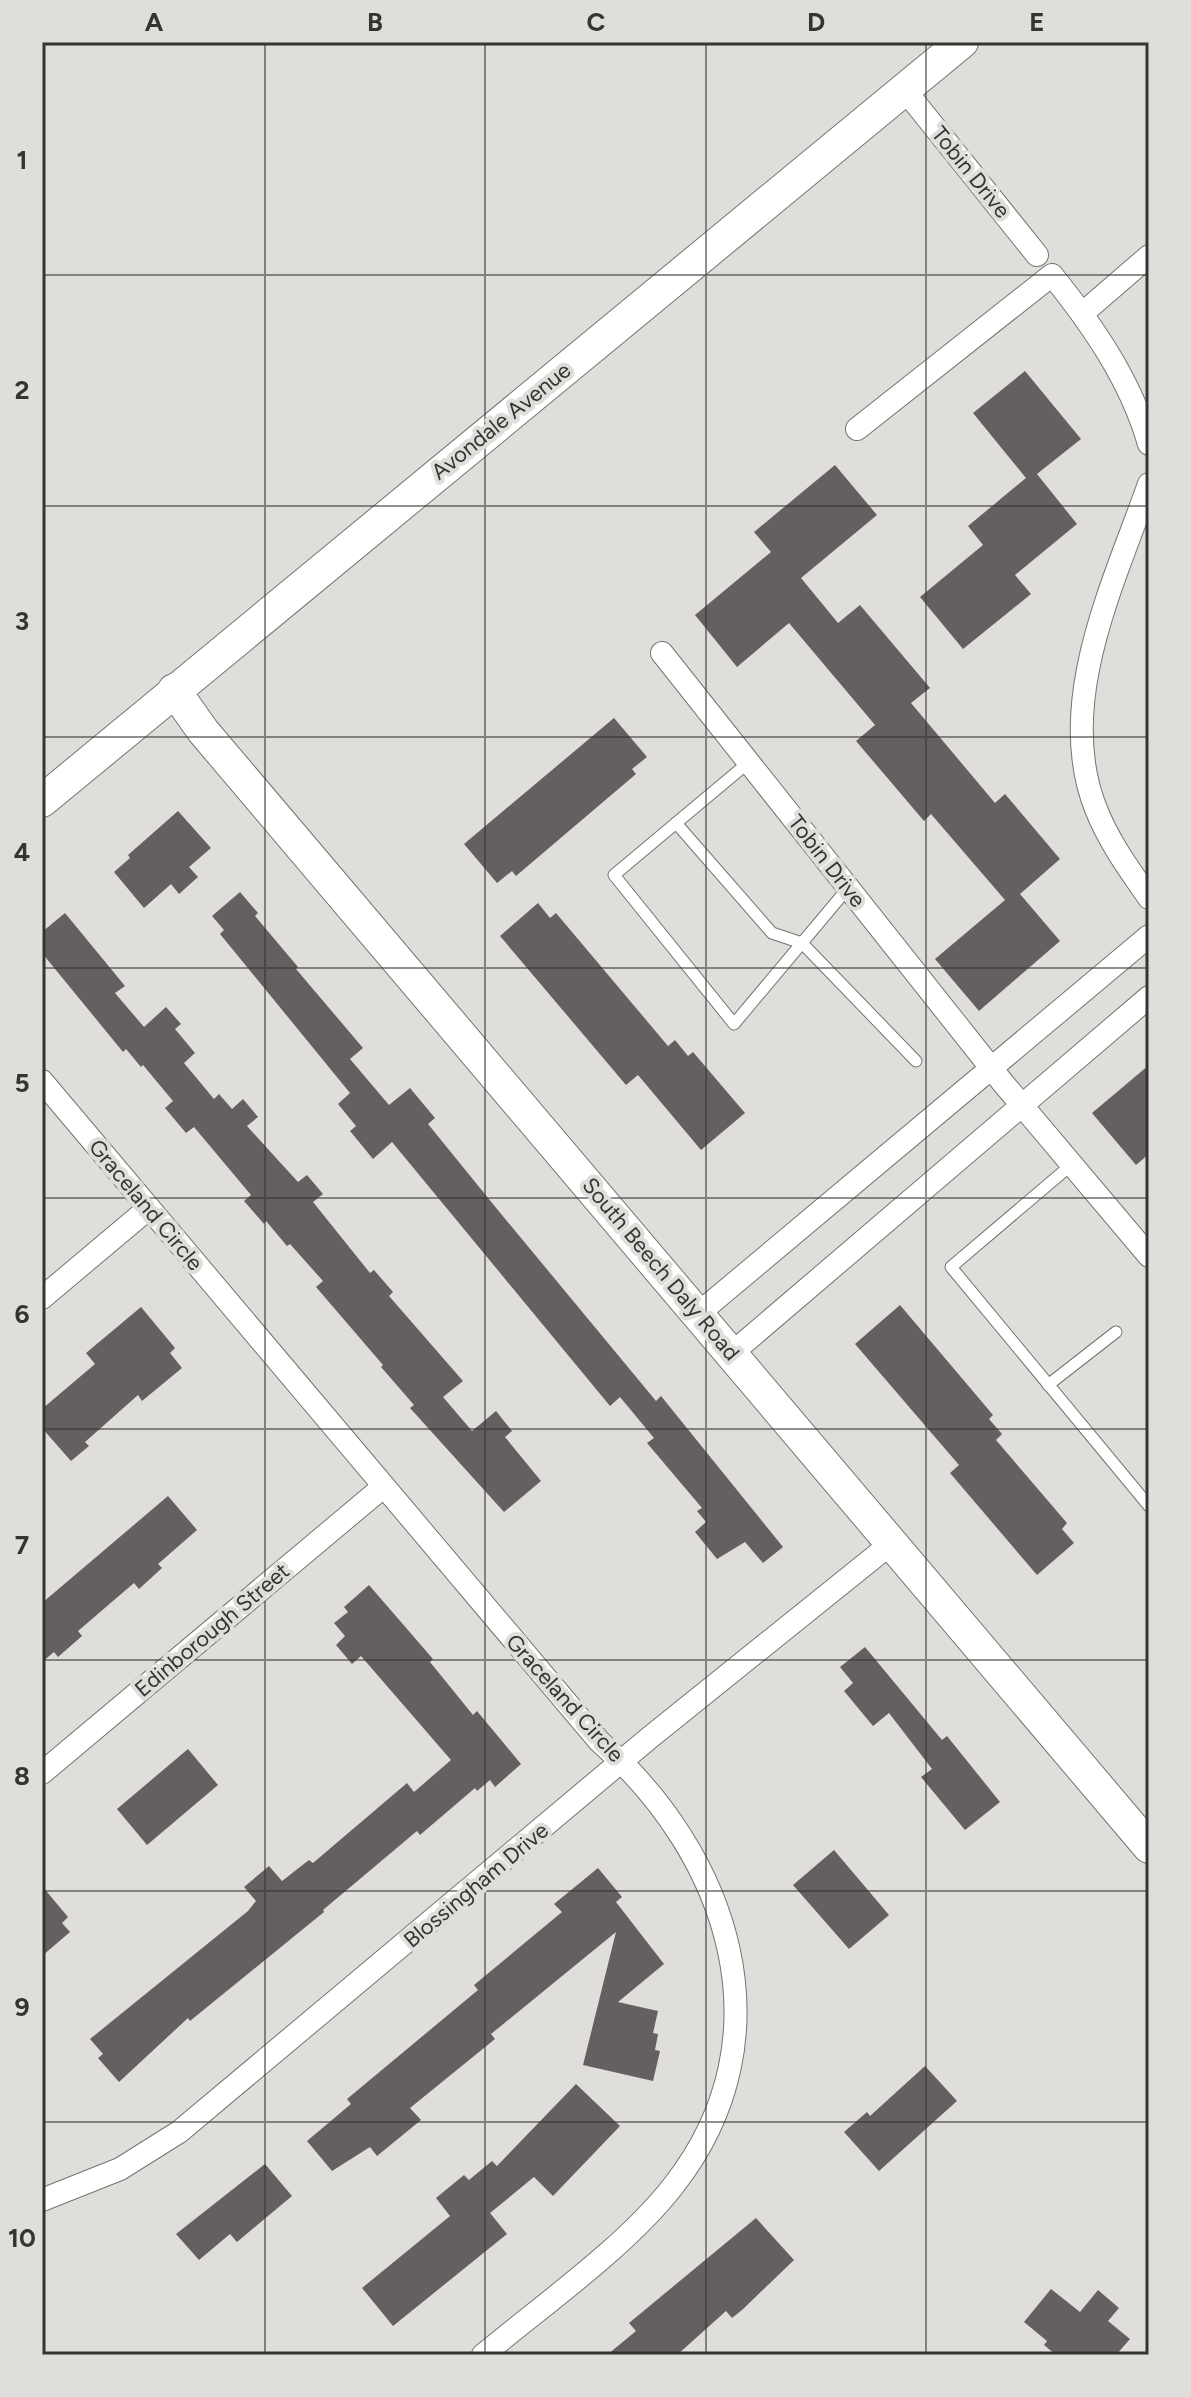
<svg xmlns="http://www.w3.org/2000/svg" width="1191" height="2397" font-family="Figtree,sans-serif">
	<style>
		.building { fill: #646062 }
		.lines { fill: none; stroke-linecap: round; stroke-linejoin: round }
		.lane-casing { stroke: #767470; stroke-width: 13 }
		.street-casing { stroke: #767470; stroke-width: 24 }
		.secondary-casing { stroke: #767470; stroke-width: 34 }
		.lane { stroke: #fff; stroke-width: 11 }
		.street { stroke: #fff; stroke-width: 22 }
		.secondary { stroke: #fff; stroke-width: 32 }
		.grid { fill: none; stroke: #343432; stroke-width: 2; stroke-opacity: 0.55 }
		.labels { text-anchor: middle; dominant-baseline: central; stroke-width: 8; stroke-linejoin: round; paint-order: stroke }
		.street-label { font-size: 22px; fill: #343432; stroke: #e0deda }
		.neatline { fill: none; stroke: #343432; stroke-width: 3 }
		.grid-label { font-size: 26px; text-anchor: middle; font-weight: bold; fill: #343432 }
	</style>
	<rect width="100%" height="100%" fill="#e0deda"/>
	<!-- building -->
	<g class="building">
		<path d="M1025,371L1081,439L1037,474L1077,524L1015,575L1031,594L963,649L920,597L983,545L968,526L1026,478L973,413Z"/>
		<path d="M835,465L877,515L801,578L838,623L860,605L930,688L911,703L995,803L1005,794L1060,859L1020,894L1060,941L979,1011L935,959L1005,900L931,814L924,821L856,741L875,725L789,623L737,667L695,615L771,552L754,532Z"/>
		<path d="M614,718L647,757L632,769L636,774L516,876L512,871L497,883L464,844Z"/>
		<path d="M178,811L211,848L189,867L198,877L179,894L171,884L144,908L114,872L130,858L128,855Z"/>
		<path d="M240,892L258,913L255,916L298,967L296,969L363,1048L350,1059L389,1105L410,1088L435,1118L428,1124L497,1209L656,1401L661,1396L783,1547L763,1563L745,1542L717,1559L695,1532L706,1522L697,1511L702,1508L647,1443L654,1438L620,1397L610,1406L392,1142L373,1159L350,1131L356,1126L338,1104L350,1093L220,934L224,930L212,916Z"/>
		<path d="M538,903L550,918L556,913L668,1046L675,1040L688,1056L693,1052L745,1113L701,1150L638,1075L626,1085L500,936Z"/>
		<path d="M65,913L125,986L115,993L144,1027L166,1007L181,1024L175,1029L195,1053L184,1063L214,1099L219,1094L232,1109L243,1099L258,1117L247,1126L298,1182L307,1175L323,1194L313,1202L370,1273L374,1270L393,1292L389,1296L463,1381L443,1397L472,1431L496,1411L512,1431L505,1437L541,1481L504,1512L410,1408L414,1405L381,1367L383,1365L316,1287L323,1281L290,1244L287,1246L266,1221L264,1224L244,1201L251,1195L194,1127L186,1133L165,1108L173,1101L143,1065L141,1067L126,1049L123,1052L42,953V932Z"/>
		<path d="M1149,1065V1154L1136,1165L1092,1113Z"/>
		<path d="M900,1305L993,1415L989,1419L1002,1434L996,1440L1067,1523L1062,1529L1074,1543L1037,1575L950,1473L959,1465L855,1344Z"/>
		<path d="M141,1307L175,1348L170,1353L182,1368L142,1401L138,1395L85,1442L89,1446L71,1461L42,1428V1409L95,1364L86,1353Z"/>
		<path d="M168,1496L197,1530L158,1564L162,1568L139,1589L134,1583L78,1631L82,1636L58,1657L54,1652L42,1662V1603Z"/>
		<path d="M369,1585L433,1659L430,1662L473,1715L477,1711L521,1764L495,1787L490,1780L477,1791L475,1788L420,1835L417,1831L323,1910L324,1912L190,2021L188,2018L119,2082L98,2058L103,2054L90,2039L248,1911L256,1901L244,1887L269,1866L282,1881L309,1860L313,1863L407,1783L414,1792L451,1760L361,1656L352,1664L336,1645L345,1636L334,1623L348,1612L344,1607Z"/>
		<path d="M865,1647L942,1740L947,1736L1000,1802L965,1830L921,1777L932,1769L889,1713L873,1726L844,1691L853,1683L840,1667Z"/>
		<path d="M188,1749L218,1785L147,1845L117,1809Z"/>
		<path d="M834,1850L889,1915L849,1949L793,1885Z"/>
		<path d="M598,1868L622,1897L616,1902L664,1964L618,2002L658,2011L653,2033L658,2034L655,2050L660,2051L653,2081L583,2065L616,1932L491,2034L495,2039L410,2108L421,2120L377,2156L370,2147L332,2171L307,2141L351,2104L347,2099L478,1990L474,1985L562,1912L554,1904Z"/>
		<path d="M42,1886L68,1917L62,1923L70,1932L42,1956Z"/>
		<path d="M925,2066L957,2101L879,2171L844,2132L867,2112L870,2116Z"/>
		<path d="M576,2084L620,2126L553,2196L534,2177L490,2213L507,2234L393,2326L362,2288L450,2216L436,2198L464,2175L469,2180L492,2161L497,2166Z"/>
		<path d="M265,2164L292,2196L237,2242L230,2234L199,2260L176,2234Z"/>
		<path d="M756,2218L794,2260L742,2310L732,2318L726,2311L677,2355H607L636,2331L629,2323Z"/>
		<path d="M1051,2289L1080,2312L1098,2290L1119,2308L1108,2321L1130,2339L1116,2355H1056L1044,2345L1047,2341L1024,2322Z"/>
	</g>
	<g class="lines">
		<defs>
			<g id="lane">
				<path d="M749,762L614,875L734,1024L848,888"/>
				<path d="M676,823L772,933L802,943L916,1061"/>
				<path d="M1070,1166L951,1267L1149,1506"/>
				<path d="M1048,1385L1116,1332"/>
			</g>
			<g id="street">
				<path d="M904,89L1037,255"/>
				<path d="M1083,313L1149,256"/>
				<path d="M857,429L1052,275C1093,326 1131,381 1149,444"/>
				<path d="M1149,484C1114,583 1054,704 1096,809C1109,842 1129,869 1149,898"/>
				<path d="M662,653L1003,1083L1149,1256"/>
				<path d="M42,1081L599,1741C729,1855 790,2036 674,2185C626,2247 544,2304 483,2355"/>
				<path d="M42,1298L149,1208"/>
				<path d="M699,1313L1149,936"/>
				<path d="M732,1353L1149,997"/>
				<path d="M42,1773L383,1487"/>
				<path d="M42,2200L120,2169L179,2132L648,1739L893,1542"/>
			</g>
			<g id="secondary">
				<path d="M174,690L203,731L1149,1847"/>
				<path d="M42,801L962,42"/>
			</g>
		</defs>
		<!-- lane casing -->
		<use href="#lane" class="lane-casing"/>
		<!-- street casing -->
		<use href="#street" class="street-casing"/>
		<!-- secondary casing -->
		<use href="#secondary" class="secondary-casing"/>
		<!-- lane -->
		<use href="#lane" class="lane"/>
		<!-- street -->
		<use href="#street" class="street"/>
		<!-- secondary -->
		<use href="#secondary" class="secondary"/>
	</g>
	<!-- grid -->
	<path class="grid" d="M265,42V2355M485,42V2355M706,42V2355M926,42V2355M42,275H1149M42,506H1149M42,737H1149M42,968H1149M42,1198H1149M42,1429H1149M42,1660H1149M42,1891H1149M42,2122H1149"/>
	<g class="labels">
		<!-- street labels -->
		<g class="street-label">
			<text transform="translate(971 172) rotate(51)">Tobin Drive</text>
			<text transform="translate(501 421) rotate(-39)">Avondale Avenue</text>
			<text transform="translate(827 861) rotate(52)">Tobin Drive</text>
			<text transform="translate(146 1205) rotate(50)">Graceland Circle</text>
			<text transform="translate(661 1269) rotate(50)">South Beech Daly Road</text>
			<text transform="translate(212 1630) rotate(-40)">Edinborough Street</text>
			<text transform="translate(565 1698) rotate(48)">Graceland Circle</text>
			<text transform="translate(476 1885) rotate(-40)">Blossingham Drive</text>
		</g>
	</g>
	<!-- border -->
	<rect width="1191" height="2397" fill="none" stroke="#e0deda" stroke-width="88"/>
	<rect x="44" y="44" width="1103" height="2309" class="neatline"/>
	<g class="grid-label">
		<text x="154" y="31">A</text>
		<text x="375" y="31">B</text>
		<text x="596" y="31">C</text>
		<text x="816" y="31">D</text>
		<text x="1037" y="31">E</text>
		<text x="22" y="169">1</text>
		<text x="22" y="399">2</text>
		<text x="22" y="630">3</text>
		<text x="22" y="861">4</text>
		<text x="22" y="1092">5</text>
		<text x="22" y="1323">6</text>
		<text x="22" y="1554">7</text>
		<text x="22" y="1785">8</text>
		<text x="22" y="2016">9</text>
		<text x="22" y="2247">10</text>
	</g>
</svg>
